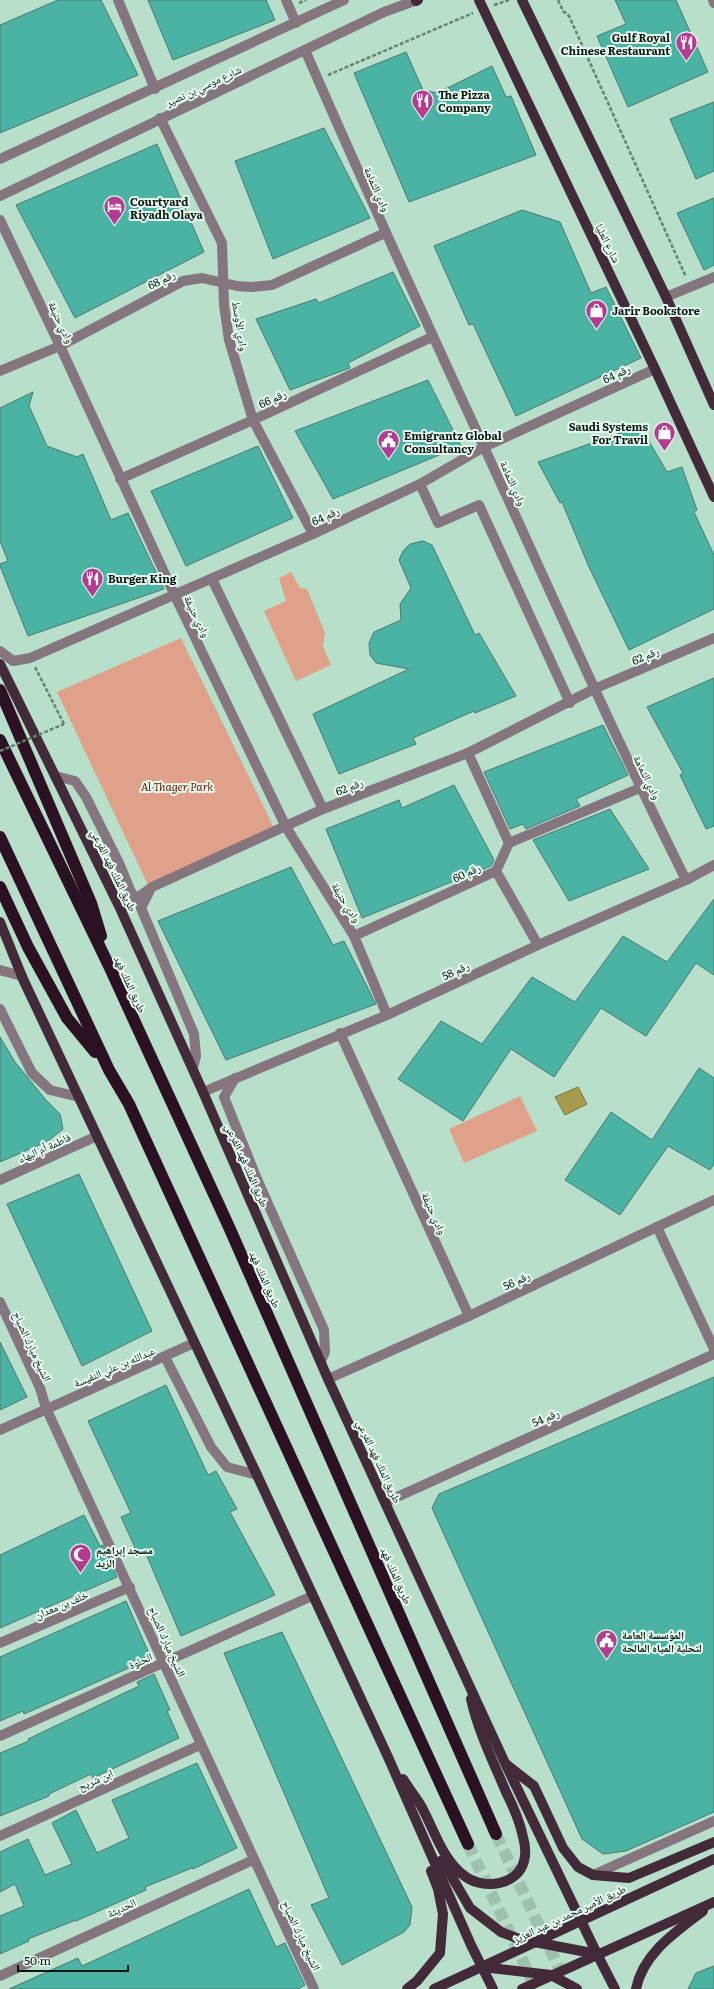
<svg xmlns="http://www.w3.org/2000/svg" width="714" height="1989" font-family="Literata,'Noto Naskh Arabic',serif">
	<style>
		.green { fill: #e0a18a }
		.water { fill: #a69b4e; stroke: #77743c }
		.building { fill: #4ab3a3; stroke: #4c7971 }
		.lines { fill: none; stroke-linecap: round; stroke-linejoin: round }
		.highway-tunnel { stroke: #9dc1ad; stroke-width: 12; stroke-dasharray: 12 6; stroke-linecap: butt }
		.path { stroke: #678374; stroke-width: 2.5; stroke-dasharray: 4 2; stroke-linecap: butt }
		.minor { stroke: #84757e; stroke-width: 10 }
		.major { stroke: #422a39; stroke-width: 10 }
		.highway { stroke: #2b1122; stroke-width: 12 }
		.path-bridge { stroke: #678374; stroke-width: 2.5; stroke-dasharray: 4 2; stroke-linecap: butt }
		.labels { text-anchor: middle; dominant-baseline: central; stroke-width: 4; stroke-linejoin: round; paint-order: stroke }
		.poi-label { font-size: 11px; font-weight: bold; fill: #0a1811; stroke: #e7faef; text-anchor: start }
		.street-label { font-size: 11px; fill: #0a1811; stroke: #e7faef }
		.park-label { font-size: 11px; font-style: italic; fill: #692607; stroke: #e7faef }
	</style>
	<rect width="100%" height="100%" fill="#b7dfc9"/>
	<!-- green -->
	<g class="green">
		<path d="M291,572L300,588L307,589L325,633L323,646L331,665L296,681L264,611L286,601L279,578Z"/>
		<path d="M181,638L275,830L148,885L57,692Z"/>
		<path d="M520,1096L537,1131L464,1163L449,1129Z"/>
	</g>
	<!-- water -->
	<path class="water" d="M578,1087L587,1104L565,1115L555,1097Z"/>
	<!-- building -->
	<g class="building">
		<path d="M58,0H101L138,75L0,133V25Z"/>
		<path d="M148,0H266L275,20L173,60Z"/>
		<path d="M615,0H676L708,72L628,107L597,36L626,24Z"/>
		<path d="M406,52L423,90L437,93L492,66L506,97L511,96L536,155L409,202L354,73Z"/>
		<path d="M714,102V171L696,179L670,119Z"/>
		<path d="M324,128L370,218L273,259L235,161Z"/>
		<path d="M157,144L204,252L75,318L16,205Z"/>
		<path d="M714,198V265L704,270L677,213Z"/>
		<path d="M522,210L560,222L591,293L606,287L641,358L516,416L473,324L469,325L434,246Z"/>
		<path d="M393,272L420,326L348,363L350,368L290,390L256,319L316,299L319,303Z"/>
		<path d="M428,380L461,446L333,499L295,431Z"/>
		<path d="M33,392L29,406L47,446L77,457L83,454L111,520L128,513L164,589L28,636L0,566V564L8,561L0,541V408Z"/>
		<path d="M640,426L667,472L682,467L697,510L694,512L714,555V609L629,650L589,567L562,502L560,503L538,462Z"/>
		<path d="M258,446L293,518L186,566L151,491Z"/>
		<path d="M423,541L432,545L475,635L479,633L516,696L475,713L474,711L413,738L416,744L339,774L313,714L409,669L376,663L370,655L369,643L374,632L401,620L400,604L411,588L399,560L403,551L410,544Z"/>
		<path d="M714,678V826L706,829L680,775L683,773L647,707Z"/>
		<path d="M603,725L628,775L576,799L580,806L526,829L523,824L510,829L484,772Z"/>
		<path d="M454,785L494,860L491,866L362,918L326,829L399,800L402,808Z"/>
		<path d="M610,809L649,869L569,901L533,840Z"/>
		<path d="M291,867L333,945L344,941L376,1004L226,1060L158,921Z"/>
		<path d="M714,899V975L696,963L646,1036L601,1008L554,1077L511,1049L463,1121L398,1079L441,1021L482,1044L532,977L575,1002L623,936L667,962Z"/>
		<path d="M0,1037L15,1062L46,1100L60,1114L63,1129L48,1141L0,1162Z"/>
		<path d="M699,1068L714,1078V1164L710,1170L668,1146L620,1215L565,1180L611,1112L652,1140Z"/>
		<path d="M79,1174L152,1331L82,1366L7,1204Z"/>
		<path d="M0,1342L27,1397L0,1410Z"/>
		<path d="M714,1377V1812L626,1851L603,1854L582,1839L432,1508L439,1494Z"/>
		<path d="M166,1385L208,1475L216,1471L237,1509L230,1512L275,1595L181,1636L144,1549L137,1552L121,1517L131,1513L88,1421Z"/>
		<path d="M84,1515L100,1546L103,1545L117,1577L0,1628V1555Z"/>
		<path d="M126,1601L151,1658L148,1659L149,1662L132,1670L131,1667L24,1714L23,1711L0,1721V1657Z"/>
		<path d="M282,1632L412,1907L410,1925L404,1932L342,1965L311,1905L329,1898L224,1653Z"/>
		<path d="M154,1674L170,1710L167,1711L179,1738L93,1778L91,1774L49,1794V1796L0,1816V1753L29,1741L28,1739L139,1686L137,1682Z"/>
		<path d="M197,1763L237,1848L193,1869L192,1868L145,1887L146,1890L76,1921V1920L28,1939L29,1941L0,1954V1916L24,1906L15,1884L0,1892V1852L28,1839L45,1875L72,1864L52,1823L76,1810L97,1853L129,1838L112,1800Z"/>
		<path d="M249,1889L276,1947L285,1943L305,1985L298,1989H9L78,1958L82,1966Z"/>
		<path d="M714,1966V1989H688L696,1973Z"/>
	</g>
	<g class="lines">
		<!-- highway-tunnel -->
		<g class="highway-tunnel">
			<path d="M496,1834L565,1981"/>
			<path d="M468,1844L536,1989"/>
		</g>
		<!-- path -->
		<g class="path">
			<path d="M558,0L563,11L569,16L686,277"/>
			<path d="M299,3L306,0"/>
			<path d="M494,5L509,0"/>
			<path d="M328,75L473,13"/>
			<path d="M35,667L64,724"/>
		</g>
		<!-- minor -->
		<g class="minor">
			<path d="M118,0L155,89"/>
			<path d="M286,0L296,23"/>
			<path d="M713,0L714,3"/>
			<path d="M305,50C363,183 423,315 484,447C551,592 615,738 686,880"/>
			<path d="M160,118L222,243L224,305L229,340L253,420L313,534"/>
			<path d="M0,159L344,0"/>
			<path d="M0,196L384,12L417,0"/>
			<path d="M0,220L60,346L175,596L286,827L354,936L387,1015"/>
			<path d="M666,297L714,277"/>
			<path d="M0,371L60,346L183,281L202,278L237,286L251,287L272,285L385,233"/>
			<path d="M120,479L253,420L432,337"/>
			<path d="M420,484L438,523L479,505L570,703"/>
			<path d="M212,579L323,809"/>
			<path d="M0,651L13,661L30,658L313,534L420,484L484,447L655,369"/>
			<path d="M468,753L509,843"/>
			<path d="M55,776L75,781L86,797L119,863L130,890L136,899L152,887L323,809L468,753L594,689L714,638"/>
			<path d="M496,871L538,945"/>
			<path d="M150,890L141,908L194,1034L196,1056L193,1068"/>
			<path d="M354,936L496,871L509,843L640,788"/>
			<path d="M0,970L22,976"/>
			<path d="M0,1009L32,1073L50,1090L79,1097"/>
			<path d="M340,1033L469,1316"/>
			<path d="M235,1078L224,1097L257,1179L324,1330L325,1352L321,1361"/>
			<path d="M203,1092L387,1015L538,945L686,880L714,865"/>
			<path d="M0,1180L97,1136"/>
			<path d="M657,1227L714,1349"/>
			<path d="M0,1302L40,1388L46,1408C137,1601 223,1796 314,1989"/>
			<path d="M165,1357L211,1447L227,1467L257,1475"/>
			<path d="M328,1379L469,1316L714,1200"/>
			<path d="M0,1430L194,1343"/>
			<path d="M386,1502L714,1354"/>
			<path d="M0,1643L130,1587"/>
			<path d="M0,1736L312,1596"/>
			<path d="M0,1836L200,1745"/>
			<path d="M593,1875L714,1821"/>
			<path d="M0,1976L253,1860"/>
		</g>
		<!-- major -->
		<g class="major">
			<path d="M479,0L655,369L714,497"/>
			<path d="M522,0L666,297L714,405"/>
			<path d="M416,1L418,0"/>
			<path d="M0,664L119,906L203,1092L328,1379L505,1763L597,1954L615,1989"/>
			<path d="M0,922L23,979L257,1475L388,1757L471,1945L493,1989"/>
			<path d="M507,1765L534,1786L563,1848L578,1867L593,1875L629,1878L714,1842"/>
			<path d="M403,1779C408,1787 414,1795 420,1804C434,1828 442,1861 466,1877C485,1890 518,1885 524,1861C526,1854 525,1844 523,1837C520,1821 513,1806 506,1792C493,1761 478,1731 471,1699"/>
			<path d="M442,1860L470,1908L501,1932L519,1939L597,1954"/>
			<path d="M482,1967L551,1975L577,1989"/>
			<path d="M407,1989L417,1981L440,1953L443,1914L438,1889L431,1871"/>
			<path d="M434,1989L714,1859"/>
			<path d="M522,1989L714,1902"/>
			<path d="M636,1989C643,1953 676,1932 703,1911"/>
		</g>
		<!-- highway -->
		<g class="highway">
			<path d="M0,690L91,903L101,936"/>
			<path d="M0,740L110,968L229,1227L496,1834"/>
			<path d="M0,837L109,1070L129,1104L468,1844"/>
			<path d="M0,887L28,947L67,1018L95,1052"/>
		</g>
		<!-- path-bridge -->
		<path class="path-bridge" d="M0,751L64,724"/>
	</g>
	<!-- icons -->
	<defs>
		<symbol id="restaurant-pin" viewBox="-11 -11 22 30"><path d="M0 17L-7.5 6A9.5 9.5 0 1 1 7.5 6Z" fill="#b33b91" stroke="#e7faef"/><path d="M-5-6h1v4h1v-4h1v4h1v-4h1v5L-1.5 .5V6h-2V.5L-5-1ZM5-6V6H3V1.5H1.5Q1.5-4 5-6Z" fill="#fff"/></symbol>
		<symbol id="hotel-pin" viewBox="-11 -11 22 30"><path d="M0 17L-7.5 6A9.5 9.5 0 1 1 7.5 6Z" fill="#b33b91" stroke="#e7faef"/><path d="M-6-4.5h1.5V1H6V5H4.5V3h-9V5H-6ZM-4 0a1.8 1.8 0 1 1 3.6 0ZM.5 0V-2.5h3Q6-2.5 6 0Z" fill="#fff"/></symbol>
		<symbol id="shop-pin" viewBox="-11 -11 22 30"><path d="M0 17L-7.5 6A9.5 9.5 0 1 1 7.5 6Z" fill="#b33b91" stroke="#e7faef"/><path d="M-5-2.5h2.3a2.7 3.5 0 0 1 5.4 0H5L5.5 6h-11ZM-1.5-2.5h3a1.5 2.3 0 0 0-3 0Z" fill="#fff"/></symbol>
		<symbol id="civic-pin" viewBox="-11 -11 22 30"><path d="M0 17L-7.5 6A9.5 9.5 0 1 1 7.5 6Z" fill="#b33b91" stroke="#e7faef"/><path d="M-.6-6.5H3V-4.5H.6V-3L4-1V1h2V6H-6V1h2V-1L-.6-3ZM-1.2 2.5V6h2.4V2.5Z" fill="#fff"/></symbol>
		<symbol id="mosque-pin" viewBox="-11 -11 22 30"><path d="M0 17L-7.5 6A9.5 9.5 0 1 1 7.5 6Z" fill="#b33b91" stroke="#e7faef"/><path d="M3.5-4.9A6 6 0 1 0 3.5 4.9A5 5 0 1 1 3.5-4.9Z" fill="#fff"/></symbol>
	</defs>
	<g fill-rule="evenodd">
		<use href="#restaurant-pin" x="674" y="30" width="25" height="34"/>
		<use href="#restaurant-pin" x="410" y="88" width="25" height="34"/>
		<use href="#hotel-pin" x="102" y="194" width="25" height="34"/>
		<use href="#shop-pin" x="584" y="298" width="25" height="34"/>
		<use href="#shop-pin" x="652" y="420" width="25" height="34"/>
		<use href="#civic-pin" x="376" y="428" width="25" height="34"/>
		<use href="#restaurant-pin" x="80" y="566" width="25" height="34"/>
		<use href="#mosque-pin" x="68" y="1542" width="25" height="34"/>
		<use href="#civic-pin" x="594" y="1628" width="25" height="34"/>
	</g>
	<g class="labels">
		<!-- poi labels -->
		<g class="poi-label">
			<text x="670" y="37" text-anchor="end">Gulf Royal<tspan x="670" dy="13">Chinese Restaurant</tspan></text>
			<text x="438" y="94">The Pizza<tspan x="438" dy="13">Company</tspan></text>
			<text x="130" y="201">Courtyard<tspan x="130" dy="13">Riyadh Olaya</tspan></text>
			<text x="612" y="310">Jarir Bookstore</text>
			<text x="648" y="426" text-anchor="end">Saudi Systems<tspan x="648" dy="13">For Travil</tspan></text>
			<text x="404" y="435">Emigrantz Global<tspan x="404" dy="13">Consultancy</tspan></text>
			<text x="108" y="578">Burger King</text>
			<text x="96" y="1549">مسجد إبراهيم<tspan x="96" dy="13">الزيد</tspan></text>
			<text x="622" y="1634">المؤسسة العامة<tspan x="622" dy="13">لتحلية المياه المالحة</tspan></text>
		</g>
		<!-- street labels -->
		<g class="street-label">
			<text transform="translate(203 85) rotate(-25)">شارع موسي بن نصير</text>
			<text transform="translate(378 189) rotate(66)">وادي الثمامة</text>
			<text transform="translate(609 243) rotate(64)">شارع العليا</text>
			<text transform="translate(161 279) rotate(-26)">رقم 68</text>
			<text transform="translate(62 322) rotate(65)">وادي حنيفة</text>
			<text transform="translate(241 326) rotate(81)">وادي الأوسط</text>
			<text transform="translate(616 373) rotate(-25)">رقم 64</text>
			<text transform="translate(272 398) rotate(-25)">رقم 66</text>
			<text transform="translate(514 483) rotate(66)">وادي الثمامة</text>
			<text transform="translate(325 515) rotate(-25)">رقم 64</text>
			<text transform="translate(198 616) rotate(64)">وادي حنيفة</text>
			<text transform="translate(645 655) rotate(-23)">رقم 62</text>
			<text transform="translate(648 777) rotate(64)">وادي الثمامة</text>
			<text transform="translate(349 786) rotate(-21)">رقم 62</text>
			<text transform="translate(115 870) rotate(64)">طريق الملك فهد الفرعي</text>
			<text transform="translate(466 872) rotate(-25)">رقم 60</text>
			<text transform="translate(347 902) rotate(58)">وادي حنيفة</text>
			<text transform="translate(455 970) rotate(-25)">رقم 58</text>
			<text transform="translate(131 984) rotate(65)">طريق الملك فهد</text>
			<text transform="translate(44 1147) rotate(-24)">فاطمة أم البهاء</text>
			<text transform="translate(248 1165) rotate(66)">طريق الملك فهد الفرعي</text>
			<text transform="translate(435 1213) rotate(66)">وادي حنيفة</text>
			<text transform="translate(266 1279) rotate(66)">طريق الملك فهد</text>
			<text transform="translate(516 1280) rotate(-25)">رقم 56</text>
			<text transform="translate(33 1346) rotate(65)">الشيخ مبارك الصباح</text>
			<text transform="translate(114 1366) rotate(-23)">عبدالله بن علي النفيسة</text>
			<text transform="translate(545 1417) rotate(-24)">رقم 54</text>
			<text transform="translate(380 1461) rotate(65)">طريق الملك فهد الفرعي</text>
			<text transform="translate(397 1575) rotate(66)">طريق الملك فهد</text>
			<text transform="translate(61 1604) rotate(-23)">خلف بن معدان</text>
			<text transform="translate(168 1641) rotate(66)">الشيخ مبارك الصباح</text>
			<text transform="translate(140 1660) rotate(-24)">الحلوة</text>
			<text transform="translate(95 1779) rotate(-24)">ابن شريح</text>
			<text transform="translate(121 1907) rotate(-25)">الحديثة</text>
			<text transform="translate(569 1913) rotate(-25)">طريق الأمير محمد بن عبد العزيز</text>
			<text transform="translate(302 1935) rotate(65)">الشيخ مبارك الصباح</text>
		</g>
		<!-- park labels -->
		<g class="park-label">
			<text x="177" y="786">Al Thager Park</text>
		</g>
	</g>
	<!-- scale -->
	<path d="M18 1965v6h110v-6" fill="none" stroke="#0a1811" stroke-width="2"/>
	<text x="24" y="1965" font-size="12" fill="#0a1811" stroke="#e7faef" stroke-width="3" paint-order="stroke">50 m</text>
</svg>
